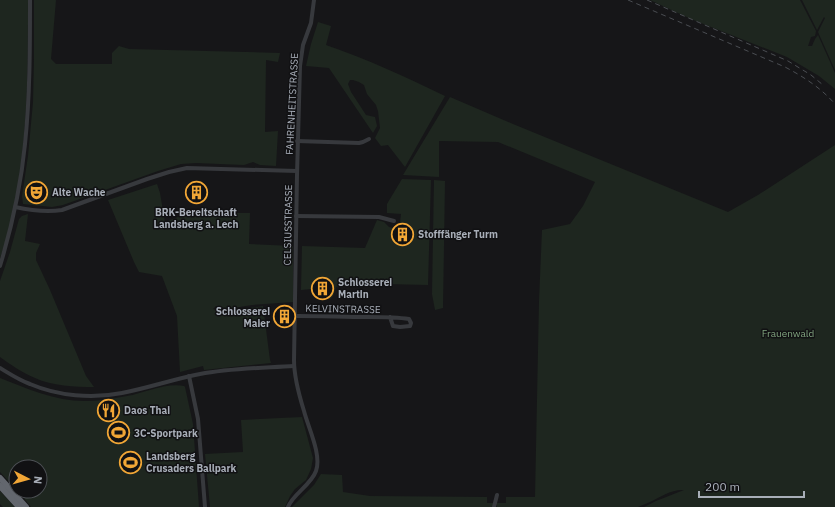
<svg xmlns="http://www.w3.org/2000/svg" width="835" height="507" font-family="'IBM Plex Sans',sans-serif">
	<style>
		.green { fill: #1e261f }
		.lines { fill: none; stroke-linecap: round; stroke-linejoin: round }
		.minor { stroke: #37393d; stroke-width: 4 }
		.highway { stroke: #63676e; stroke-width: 6 }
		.rail { stroke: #4a4d52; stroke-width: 1; stroke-dasharray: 5 4; stroke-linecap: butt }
		.labels { text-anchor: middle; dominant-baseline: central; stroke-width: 3; stroke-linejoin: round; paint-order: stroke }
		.street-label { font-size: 10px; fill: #a8aeb8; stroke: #111113 }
		.poi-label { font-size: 10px; font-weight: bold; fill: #a8aeb8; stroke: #111113; text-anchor: start }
		.park-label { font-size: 10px; fill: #80a37f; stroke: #111113 }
	</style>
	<rect width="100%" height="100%" fill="#161618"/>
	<!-- green -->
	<g class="green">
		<path d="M0,0H28C28,62 28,123 18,185C14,209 9,234 0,258Z"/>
		<path d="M34,0H56L51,59L56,64H112V53L119,46L129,49L280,53L278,62L266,60L265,132L278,131L276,166L260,165L253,162L244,165L196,163L181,164L158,171L63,205L52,207L23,204L22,196L28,156L33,102L34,59Z"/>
		<path d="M650,0H800L816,31L815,36L811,37L808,46H812L815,39L818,35L835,73V89L819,76L787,57L691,19Z"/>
		<path d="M802,0H835V70L818,32L825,18L824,17L817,30Z"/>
		<path d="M318,22L331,26L326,45C367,59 406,77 445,96L405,167L388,145L381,146L375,138L380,128L378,111L376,105L367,94L364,85L359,82L353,80H350L348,84L351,92L366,115L375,117L377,126L373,133L329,68L306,66L311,44Z"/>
		<path d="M450,97L513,124L728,212L758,195L835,145V507H644L656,501L684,490C672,489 660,497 650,502C646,504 642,505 638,507H497V503H506V497H535L539,301L542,230L570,224L583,206L595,182L498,142L439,141V177L403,175Z"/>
		<path d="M402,179L431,180L428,285L343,283L342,286L336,287L333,296L330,299L325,296L331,285L330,280L325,278L317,281L311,289L301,290L302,246L365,248L377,220L384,222L389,227L393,228L400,223L401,214L387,213V204Z"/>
		<path d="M434,180L445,181L443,308L435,310L432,294Z"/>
		<path d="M157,184L160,193L165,222L183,215L211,213H250L249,244L293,246V302L252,305L227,309L216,306L213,309L224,312L263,306L270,360L271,363L204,370L203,366L180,372L177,316L162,276L139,272L134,262L108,200Z"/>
		<path d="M28,214L25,241L40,244L36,253V260L50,290L86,376L94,387C75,387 52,386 35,378C23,373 11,365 0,357V281L10,252L19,219L22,216Z"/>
		<path d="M0,378C28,389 57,402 88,401C101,401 114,398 127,396C144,393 167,382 184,386L185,387L193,424L199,507H31L18,491H40V467H16V489L0,472Z"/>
		<path d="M302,417L313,458L311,469L306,480L295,489L290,496L285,507H210L205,454L243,452L241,420Z"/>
		<path d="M321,474L342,475L343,492L370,496L487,497V503H493V507H292L314,485Z"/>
		<path d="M0,491L15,507H3L0,504Z"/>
	</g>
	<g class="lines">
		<!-- minor -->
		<g class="minor">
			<path d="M297,141L359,143L363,142L369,139"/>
			<path d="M15,207C29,210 48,212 62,210L147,179L169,172L187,168L297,171"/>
			<path d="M296,216L379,217L394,221"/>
			<path d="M0,266C12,226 21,185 25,144C30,96 30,48 30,0"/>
			<path d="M295,316H299C322,316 345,317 368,317C382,317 396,317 409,319L411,323L410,326L400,327L393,326L390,317"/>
			<path d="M0,368C10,374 19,380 30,384C58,396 92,399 122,393C148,388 174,379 200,374C231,368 262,368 294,366"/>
			<path d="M189,376L198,419L205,507"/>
			<path d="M288,507C293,494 311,485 316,471C322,455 308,427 304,411C299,395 294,377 294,360L297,175L300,66L303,45L311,23L314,0"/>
			<path d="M494,507L497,495"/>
		</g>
		<!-- highway -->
		<g class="highway">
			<path d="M0,478L26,507"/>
			<path d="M0,486L19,507"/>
		</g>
		<!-- rail -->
		<g class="rail">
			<path d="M628,0L785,67C804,77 821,88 835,104"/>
			<path d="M647,0L788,61L811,75L823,85"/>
		</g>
	</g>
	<!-- icons -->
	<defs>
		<symbol id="theatre-ring" viewBox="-11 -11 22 22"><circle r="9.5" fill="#111113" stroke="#f1a636" stroke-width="1.5"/><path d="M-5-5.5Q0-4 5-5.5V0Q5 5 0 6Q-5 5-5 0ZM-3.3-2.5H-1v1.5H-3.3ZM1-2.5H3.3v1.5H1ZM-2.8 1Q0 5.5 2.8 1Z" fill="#f1a636"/></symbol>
		<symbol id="building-ring" viewBox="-11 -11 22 22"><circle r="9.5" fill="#111113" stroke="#f1a636" stroke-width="1.5"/><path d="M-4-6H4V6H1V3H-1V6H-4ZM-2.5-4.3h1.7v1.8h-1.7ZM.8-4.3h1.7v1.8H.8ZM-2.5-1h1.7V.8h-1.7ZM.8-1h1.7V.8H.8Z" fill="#f1a636"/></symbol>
		<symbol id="restaurant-ring" viewBox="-11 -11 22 22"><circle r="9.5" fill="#111113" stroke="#f1a636" stroke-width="1.5"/><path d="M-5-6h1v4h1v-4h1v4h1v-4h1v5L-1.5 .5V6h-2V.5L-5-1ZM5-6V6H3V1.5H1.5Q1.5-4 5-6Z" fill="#f1a636"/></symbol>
		<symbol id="stadium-ring" viewBox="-11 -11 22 22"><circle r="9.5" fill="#111113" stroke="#f1a636" stroke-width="1.5"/><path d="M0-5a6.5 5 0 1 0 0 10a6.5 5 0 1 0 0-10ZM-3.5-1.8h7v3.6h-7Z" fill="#f1a636"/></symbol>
	</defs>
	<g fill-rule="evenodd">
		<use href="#theatre-ring" x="24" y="180" width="25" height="25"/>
		<use href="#building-ring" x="184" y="180" width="25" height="25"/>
		<use href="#building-ring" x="390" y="222" width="25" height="25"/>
		<use href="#building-ring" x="310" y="276" width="25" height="25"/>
		<use href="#building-ring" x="272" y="304" width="25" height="25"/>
		<use href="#restaurant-ring" x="96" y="398" width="25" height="25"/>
		<use href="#stadium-ring" x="106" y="420" width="25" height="25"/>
		<use href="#stadium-ring" x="118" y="450" width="25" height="25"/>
	</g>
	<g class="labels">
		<!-- street labels -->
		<g class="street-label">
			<text transform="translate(292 104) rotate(-87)">FAHRENHEITSTRASSE</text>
			<text transform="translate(288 225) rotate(-89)">CELSIUSSTRASSE</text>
			<text transform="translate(343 309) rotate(1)">KELVINSTRASSE</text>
		</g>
		<!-- poi labels -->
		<g class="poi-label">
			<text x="52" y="192">Alte Wache</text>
			<text x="196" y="212" text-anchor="middle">BRK-Bereitschaft<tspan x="196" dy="12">Landsberg a. Lech</tspan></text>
			<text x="418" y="234">Stofffänger Turm</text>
			<text x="338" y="282">Schlosserei<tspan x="338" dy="12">Martin</tspan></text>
			<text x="270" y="311" text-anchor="end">Schlosserei<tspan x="270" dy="12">Maier</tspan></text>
			<text x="124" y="410">Daos Thai</text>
			<text x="134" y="433">3C-Sportpark</text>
			<text x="146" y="456">Landsberg<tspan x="146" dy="12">Crusaders Ballpark</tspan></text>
		</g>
		<!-- park labels -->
		<g class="park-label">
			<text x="788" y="333">Frauenwald</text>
		</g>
	</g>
	<!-- north arrow -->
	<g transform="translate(28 479) rotate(96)"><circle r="19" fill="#111113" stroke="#4d5055"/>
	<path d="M0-3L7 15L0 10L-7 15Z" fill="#f1a636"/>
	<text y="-6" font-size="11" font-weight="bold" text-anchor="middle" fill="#a8aeb8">N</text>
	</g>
	<!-- scale -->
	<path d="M699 491v6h105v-6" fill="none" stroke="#a8aeb8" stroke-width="2"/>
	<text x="705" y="491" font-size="12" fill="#a8aeb8" stroke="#111113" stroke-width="3" paint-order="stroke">200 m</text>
</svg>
